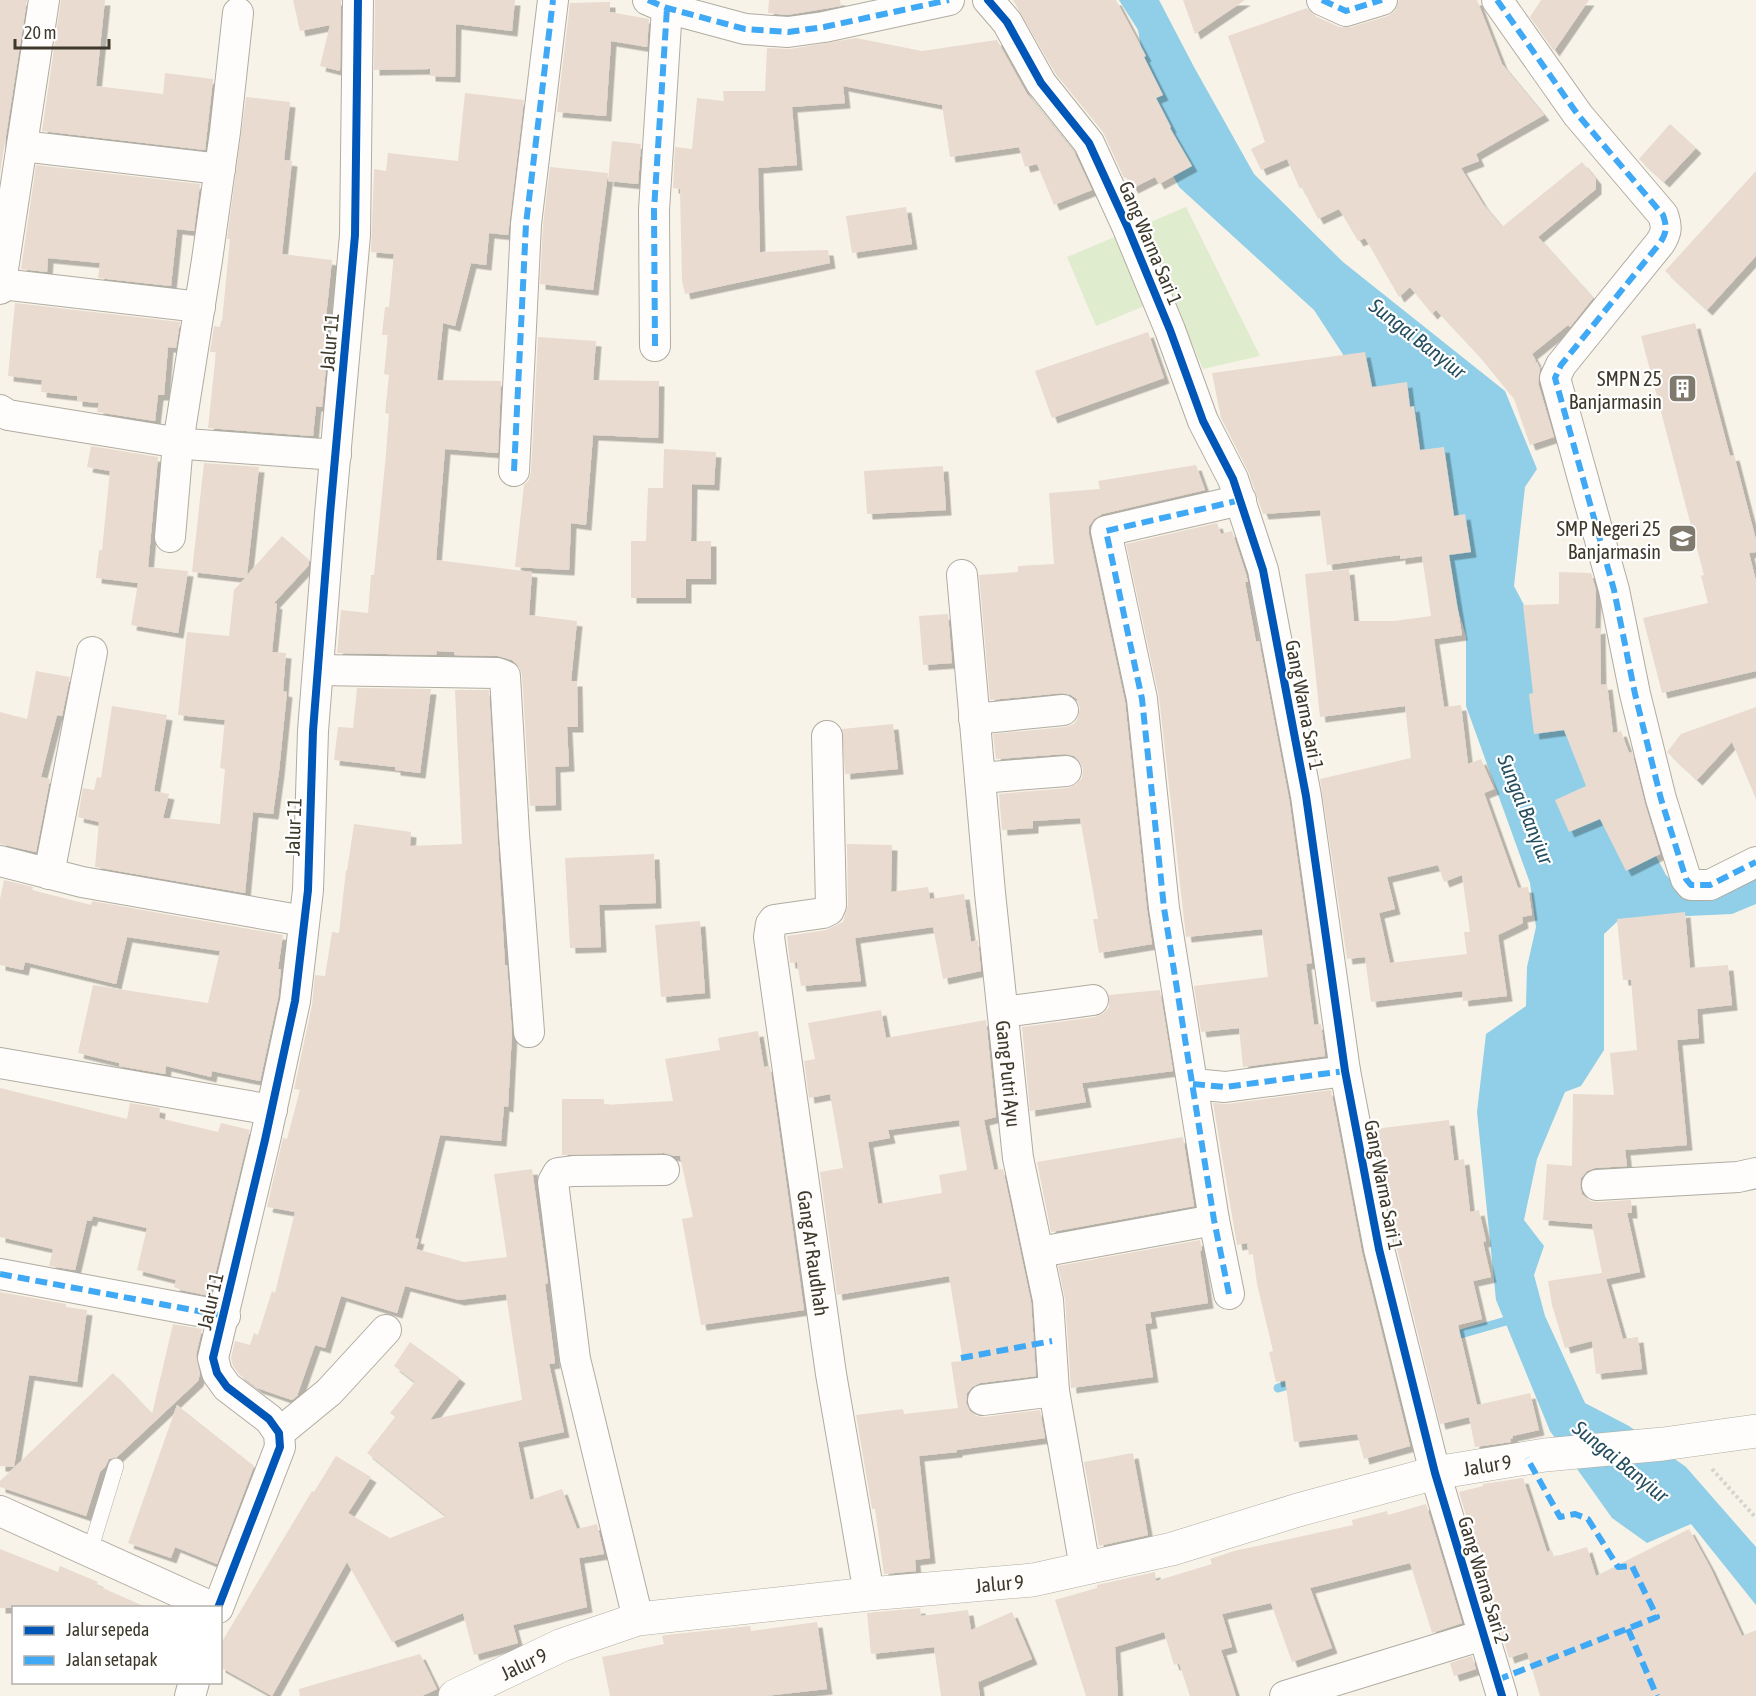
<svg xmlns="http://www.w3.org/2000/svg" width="1756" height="1696" font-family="'Asap Condensed',sans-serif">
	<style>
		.green { fill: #dfecce }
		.water { fill: #90cfe7 }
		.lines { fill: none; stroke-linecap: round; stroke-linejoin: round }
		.stream { stroke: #90cfe7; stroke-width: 9 }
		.building { fill: #e9dbd0; fill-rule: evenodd; filter: url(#shadow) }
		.lane-casing { stroke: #b0aca1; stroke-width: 16 }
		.street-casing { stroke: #b0aca1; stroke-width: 32 }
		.secondary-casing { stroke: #b0aca1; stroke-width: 34 }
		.path { stroke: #d5d4ce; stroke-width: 4; stroke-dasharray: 3 3; stroke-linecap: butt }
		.lane { stroke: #fefdfc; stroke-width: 15 }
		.street { stroke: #fefdfc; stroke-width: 30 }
		.secondary { stroke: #fefdfc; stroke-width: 33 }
		.quiet { stroke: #3fa9f5; stroke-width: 6; stroke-dasharray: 12 6; stroke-linecap: butt }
		.cycleway-casing { stroke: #fff; stroke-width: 11 }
		.cycleway { stroke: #0057b8; stroke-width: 8 }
		.labels { text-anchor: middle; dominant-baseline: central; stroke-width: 4.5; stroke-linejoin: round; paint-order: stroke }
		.street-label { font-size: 20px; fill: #3e392b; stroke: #fff }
		.poi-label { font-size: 20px; fill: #3e392b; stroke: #fff; text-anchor: end }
		.water-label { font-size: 21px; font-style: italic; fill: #254e5e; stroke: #fff }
	</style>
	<defs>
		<filter id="shadow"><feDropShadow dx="5.5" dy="5.5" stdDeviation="0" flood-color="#0004"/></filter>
	</defs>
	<rect width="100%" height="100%" fill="#f8f3e8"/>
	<!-- green -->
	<path class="green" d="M1186,207L1260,356L1203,369L1171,295L1096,326L1067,257Z"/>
	<!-- water -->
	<path class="water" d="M1119,0H1159L1194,67L1254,174L1343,262L1505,391L1537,469L1525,487L1514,586L1524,605L1567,650L1605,759L1666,875L1682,891L1756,877V904L1732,914L1620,919L1604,934V1050L1581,1086L1565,1092L1537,1159L1524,1220L1544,1246L1534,1275L1545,1316L1585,1403L1629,1426L1686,1467L1756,1547V1605L1691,1524L1647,1543L1612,1518L1550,1431L1496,1300L1477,1112L1486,1034L1526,1006L1527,967L1536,927L1530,883L1466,706V636L1441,554L1363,385L1314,310L1179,187L1168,166L1151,105L1138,30Z"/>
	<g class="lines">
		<!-- stream -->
		<g class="stream">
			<path d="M1450,1337L1506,1321"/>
			<path d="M1278,1388L1296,1383"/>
		</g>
	</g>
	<!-- building -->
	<g class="building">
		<path d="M0,0H27L0,174Z"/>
		<path d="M61,0H105L96,86L163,94L165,73L213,79L205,150L42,131Z"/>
		<path d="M293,0H341L340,71L320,66L330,25L300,31Z"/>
		<path d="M375,0H515L512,31L456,24L455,77L430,76V69L374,70Z"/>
		<path d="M769,0H840L841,6L787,15L768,13Z"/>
		<path d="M1013,0H1116L1146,56L1144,57L1163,95L1156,98L1171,127L1170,128L1192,166L1159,184L1155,177L1133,188L1126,177L1124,178L1103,132L1055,73Z"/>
		<path d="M1183,0H1245L1195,34Z"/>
		<path d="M1399,0H1477L1502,64L1544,115L1476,154L1479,161L1461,168L1483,204L1502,227L1582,162L1596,179V189L1538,237L1593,298L1570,327L1568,325L1532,354L1536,361L1533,363L1537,362L1540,369L1538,383L1554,437L1530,445L1514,399L1479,356L1436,310L1432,314L1410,287L1399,297L1365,238L1358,241L1339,209L1318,219L1302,187L1300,189L1287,159L1261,170L1251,149L1265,142L1228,36L1307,8L1315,16L1339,27H1351L1388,16L1395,11Z"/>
		<path d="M1541,0H1589L1554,51L1530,17Z"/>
		<path d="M610,2V12L649,19L647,47L611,41L606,116L557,112L570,3Z"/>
		<path d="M856,38L922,51L997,40L1027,94L1074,152L1092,190L1054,205L1037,164L1025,167L1019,147L950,157L942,105L843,86L845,103L792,107L797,165L758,168L760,252L828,250L830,263L685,294L682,281L680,189L673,188L675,147L692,149L697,98L724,101L723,91H765L767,48L790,49Z"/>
		<path d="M465,93L524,100L508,235L489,233L486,265L471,263L455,326L443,323L437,380L501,381L498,453L445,449L436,560L532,572L529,615L577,621L571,681H577L578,727H567L569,766L555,767L556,805L530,806L522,675L519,666L512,660L498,656L454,655V652L437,651L436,655L337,653L341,610L368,613L371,575H374L386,454L389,414L385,413L389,375L384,374L388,335H382L385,307H389L394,254L371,252L374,169L386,171L388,153L458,161Z"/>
		<path d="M246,97L290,102L284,160L292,161L282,254L332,260L324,336L329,337L322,407L316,406L313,436L208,428L216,352H210L214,326L220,327L221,321H222L230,239H227Z"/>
		<path d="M1670,124L1696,148L1664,182L1639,159Z"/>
		<path d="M612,141L641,144L638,184L608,181Z"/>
		<path d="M36,165L200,184L194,231L177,229L171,286L98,278L100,263L48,258L47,272L21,269Z"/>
		<path d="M550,167L608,173L593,290L540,284L543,225Z"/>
		<path d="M1756,171V256L1707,310L1665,271Z"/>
		<path d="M906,207L912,244L852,253L846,216Z"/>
		<path d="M15,303L180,322L176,348L168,347L164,395H158L155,421L97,412L99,403L77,401V396L41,392L42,380L8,376Z"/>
		<path d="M1695,323L1730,456L1734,455L1756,540V552L1749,553L1756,581V671L1662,693L1643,618L1708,603L1701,576L1704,575L1641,336Z"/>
		<path d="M1148,332L1164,378L1052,418L1035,371Z"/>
		<path d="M538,337L596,341L593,380L659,381L658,438L593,435L586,525L571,523L569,570L515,567L524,485L529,480L531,472Z"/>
		<path d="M1365,352L1372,387L1407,382L1410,407L1414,406L1420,450L1444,447L1454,516L1465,514L1471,552L1449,555L1462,635L1434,639L1444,707L1461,705L1468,764L1481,759L1494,789L1484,793L1518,888L1528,887L1532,915L1522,917L1523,923L1498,935L1507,996L1463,1001L1462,991L1371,1002L1365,957L1347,959L1320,779L1411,758L1405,706L1320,717L1305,574L1349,569L1354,621H1394L1431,616L1422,556L1400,559V555L1327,565L1320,510L1263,514L1248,471L1221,418L1212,373ZM1438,865L1444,882L1462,875L1470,932H1464L1467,954L1390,963L1379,913L1395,909L1387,877Z"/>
		<path d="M91,446L158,457L148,567L188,571L178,633L131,625L138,583L96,578L99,550H102L110,471L87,467Z"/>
		<path d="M664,449L716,452L714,485L692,484L691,541H711V579H686V598H631V541H646L648,488H663Z"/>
		<path d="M204,463L259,467L247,575L282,536L309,560V565L274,603L277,604L272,652L286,653L283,691L287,692L279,771L273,814L253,812L245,893L95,867L99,822L78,817L83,788L94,790L97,777L101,778L112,706L167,715L154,791L169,794L163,818L220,824L225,769L220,768L225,720L178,715L187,632L229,636L234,590L245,578L192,572Z"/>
		<path d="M1196,465L1205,490L1102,514L1094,519L1089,526V535L1125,702L1147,910L1152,944L1099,953L1093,919H1098L1080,818L1033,821V828L1002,830L999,794L1067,788L1075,785L1082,778L1083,769L1080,762L1074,756L1065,754L996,759L993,734L1065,727L1074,724L1078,718L1080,708L1077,699L1071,695L1062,693L990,700L979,575L1018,572V566L1054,564L1049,493L1100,489L1098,481Z"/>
		<path d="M943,466L946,510L867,514L864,471Z"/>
		<path d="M1217,523L1221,534L1232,531L1246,574L1248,582H1245L1256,642L1259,641L1289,799L1312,963L1306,964L1314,1025L1321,1024L1325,1056L1243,1067L1239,1028L1201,1032L1194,986L1268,977L1262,929L1186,937L1159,697L1126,544Z"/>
		<path d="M1559,572L1591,573L1596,590L1595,629L1600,628L1601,685L1607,684L1613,733L1621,731L1629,753L1632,752L1645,804L1660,854L1626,871L1600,819L1569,832L1555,800L1586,786L1564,730L1534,734L1529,694L1533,693L1523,605L1559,604Z"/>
		<path d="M948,614L952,663L923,665L919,616Z"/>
		<path d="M36,671L70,677L62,716L57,715L41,777L50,779L36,852L0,844V712L27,719Z"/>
		<path d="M357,688L431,689L420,773L395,770V767L334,760L338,727L353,728Z"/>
		<path d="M455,690H489L505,965H507L512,1033L508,1107L504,1106L501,1141L440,1135L415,1238L419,1239L416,1249L464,1262L507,1257L494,1174L532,1169L548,1283L545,1284L555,1363L549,1364L564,1432L518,1442L530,1500L562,1489L577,1529L597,1524L604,1554L579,1558L587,1607L513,1625L518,1643L474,1655L463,1613L392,1642L347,1562L272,1696L220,1667V1645L312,1491L314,1492L336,1456L371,1477L348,1513L390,1538L446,1516L367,1453L395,1417L390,1413L415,1382L394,1366L410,1342L460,1378L430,1420L522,1400L506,1294L459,1300L405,1286L397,1313L341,1296L325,1348L315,1345L297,1396L292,1400L257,1388L240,1375L233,1366L231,1358L235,1341L250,1345L254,1333L258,1335L272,1291L275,1293L295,1212L267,1207L283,1138L287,1139L300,1090L294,1089L312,1005L315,975L325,976L332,932L339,933L346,870L347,871L354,824L411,832L410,846L462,844Z"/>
		<path d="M1756,707V799L1732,742L1697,780L1667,752L1681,734Z"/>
		<path d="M893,724L898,769L845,774L842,729Z"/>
		<path d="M847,844L892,845L891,892L928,887L930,899L964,894L971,942L978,940L981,971L943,979L933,927L855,938L861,981L801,986L797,962L790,963L787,936L826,930L843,922L848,905Z"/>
		<path d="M654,854L656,903L599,905L601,947L570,948L565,858Z"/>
		<path d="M4,880L33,887L32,890L91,905L92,901L283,935L278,969H281L278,998L260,1081L212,1071L211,1077L166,1066L165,1074L119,1066V1063L78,1053L93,985L208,1003L220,951L127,937L116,984L25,962L23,970L0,965V899Z"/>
		<path d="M1685,912L1690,968L1728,965L1732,1005L1697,1009L1699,1038L1677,1040L1687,1145L1625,1150L1627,1166L1595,1168L1587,1171L1581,1178L1580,1185L1582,1194L1590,1201L1598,1202L1631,1200L1632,1213H1627L1640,1272L1606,1279L1623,1339L1638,1337L1642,1369L1596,1374L1592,1341L1565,1348L1552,1305L1548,1281L1602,1273L1592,1224L1543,1220L1547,1164L1572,1166L1573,1094L1614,1095L1610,1053L1637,1050L1631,980H1623L1617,919Z"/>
		<path d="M700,921L705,993L661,997L655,925Z"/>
		<path d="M1160,990L1173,1071L1082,1083L1086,1102L1030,1111L1022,1027L1095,1017L1103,1014L1109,1007V995Z"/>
		<path d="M881,1010L886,1038L986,1020L996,1117L984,1120L994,1170L1003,1169L1031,1302L1036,1376L980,1383L972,1387L967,1393L966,1403L970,1411L976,1416L985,1417L1040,1410L1045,1438L957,1450V1452L919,1456L930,1558L915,1560L916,1571L884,1574L875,1509H872L856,1415L903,1409L904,1414L958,1408L951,1362L963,1361L949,1276L837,1295L820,1172L843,1168L830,1094L809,1098L804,1061L815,1059L808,1023ZM959,1120L967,1170L939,1175L942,1193L878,1204L868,1142L890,1138L888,1130Z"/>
		<path d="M758,1031L764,1067L770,1066L804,1310L701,1325L682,1219L693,1217L680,1156H674L664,1153L562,1155V1099H604V1105L673,1101L665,1059L720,1050L718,1038Z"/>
		<path d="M0,1088L127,1119L130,1103L160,1108L159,1118L218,1132L221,1123L250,1130L210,1296L181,1290L174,1287L176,1280L137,1270L147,1228L93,1216L91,1221L87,1220L75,1270L49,1266L53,1249L0,1237Z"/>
		<path d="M1331,1090L1362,1253L1410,1446L1364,1459L1357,1434L1294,1442L1285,1380L1276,1382L1269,1352L1273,1351L1257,1284L1253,1254L1249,1255L1247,1243L1237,1245L1213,1103L1227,1104Z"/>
		<path d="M1449,1120L1454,1161L1464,1159L1470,1212L1479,1210L1486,1241L1483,1242L1491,1277L1473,1281L1482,1319L1458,1325L1477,1405L1530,1393L1539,1430L1512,1436L1513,1438L1510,1439L1511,1442L1475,1447L1469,1417L1440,1424L1396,1245L1374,1129Z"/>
		<path d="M1183,1137L1194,1206L1051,1232L1037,1162Z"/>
		<path d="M1200,1240L1202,1250L1200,1251L1208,1303L1150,1312L1152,1323L1145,1324L1153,1377L1071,1388L1065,1299L1058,1266Z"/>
		<path d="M0,1292L66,1304V1307L87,1310L77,1382L29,1375L14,1467L0,1466Z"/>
		<path d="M173,1324L202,1329L196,1355L200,1374L198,1381L117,1457L109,1459L105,1467L100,1472L86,1516L0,1487V1481L113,1373L152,1414Z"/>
		<path d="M177,1405L254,1466L217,1564L175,1547L171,1558L128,1543Z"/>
		<path d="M1133,1453L1148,1535L1099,1546L1084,1462Z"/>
		<path d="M1523,1478L1547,1552L1552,1550L1554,1557L1587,1547L1596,1576L1689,1529L1710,1567L1742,1636L1756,1630V1696H1540L1527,1652L1509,1658L1459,1492L1483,1486V1484Z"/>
		<path d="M1426,1504L1462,1623L1432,1633L1410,1563L1310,1588L1332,1648L1292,1662L1271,1603L1222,1614L1232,1647L1221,1650L1236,1696H1190L1179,1663L1174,1665L1164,1632L1115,1647L1118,1696H1086L1055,1600L1097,1588V1585L1155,1572L1156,1581L1212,1564L1210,1559L1234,1551L1353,1525L1352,1520L1387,1511L1388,1515Z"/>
		<path d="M0,1549L58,1572L60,1566L98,1582L96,1585L148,1608H0Z"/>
		<path d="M920,1608L921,1616L968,1610L971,1630L1012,1612L1032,1659L978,1682L980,1696H941L934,1647L871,1654L867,1613Z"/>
		<path d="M817,1622L827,1689L765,1696H610L602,1657L664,1644L662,1636L666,1635L750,1626L751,1631Z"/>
		<path d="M420,1654L437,1689L422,1696H300L299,1689Z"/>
		<path d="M1472,1656L1476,1669L1454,1676L1450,1663Z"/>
	</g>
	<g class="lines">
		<defs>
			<path id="lane" d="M90,1551L116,1466"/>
			<g id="street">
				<path d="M648,0L667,8L745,29L788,32L824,27L949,0"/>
				<path d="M988,0L1007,22L1041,83L1089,143L1127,226L1170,330L1203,421L1233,479L1263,570L1306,796L1345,1071L1379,1249L1435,1473L1502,1696"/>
				<path d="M1322,0L1346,11L1382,0"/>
				<path d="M1497,0L1578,115L1663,215C1667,227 1667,232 1660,243L1561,365L1555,378L1614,590L1635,694L1661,799L1686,879L1691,885H1710L1756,862"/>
				<path d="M22,146L220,169"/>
				<path d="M1,284L200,307"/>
				<path d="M0,289L44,0"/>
				<path d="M655,346L654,210L667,8"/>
				<path d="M0,410L8,415L186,444L336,455"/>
				<path d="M514,471L526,224L553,0"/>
				<path d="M170,537L178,443L207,260L225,132L238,13"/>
				<path id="s1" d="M962,575L990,893L1018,1158L1048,1300L1054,1391L1085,1568"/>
				<path d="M318,670L497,673L505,676L514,834L529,1032"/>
				<path d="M974,719L1063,710"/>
				<path id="s2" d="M827,736L831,905L829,910L823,913L774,920L771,924L769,937L831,1374L869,1594"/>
				<path d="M980,778L1066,771"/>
				<path d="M0,861L82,882L304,921"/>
				<path d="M49,874L92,652"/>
				<path d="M1003,1012L1093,1000"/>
				<path d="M0,1063L272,1110"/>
				<path d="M1193,1084L1225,1087L1345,1071"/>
				<path d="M1597,1185L1738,1177L1756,1173"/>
				<path d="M1040,1252L1214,1220"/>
				<path d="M0,1274L225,1316"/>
				<path d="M1229,1294L1214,1220L1164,908L1142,699L1106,531L1241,500"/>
				<path d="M983,1400L1054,1391"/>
				<path d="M279,1433L329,1392L386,1330"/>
				<path d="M0,1511L214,1608"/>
				<path d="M218,1608L280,1447L279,1433L269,1419L227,1387L217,1373L213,1358L265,1140L295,1001L308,890L313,731L330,514L355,235L358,0"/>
				<path d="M638,1619L575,1359L553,1182L558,1173L573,1171L664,1170"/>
				<path d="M190,1696L194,1682"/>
				<path d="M1285,1696L1483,1635"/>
			</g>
			<g id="secondary">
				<path id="s3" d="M455,1696L562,1645L638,1619L869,1594L1033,1580L1172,1549L1298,1510L1435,1473L1545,1455L1663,1444L1756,1431"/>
			</g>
		</defs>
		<!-- lane casing -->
		<use href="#lane" class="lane-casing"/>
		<!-- street casing -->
		<use href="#street" class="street-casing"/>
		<!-- secondary casing -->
		<use href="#secondary" class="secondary-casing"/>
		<!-- path -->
		<path class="path" d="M1712,1469L1756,1518"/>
		<!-- lane -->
		<use href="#lane" class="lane"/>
		<!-- street -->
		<use href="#street" class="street"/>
		<!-- secondary -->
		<use href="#secondary" class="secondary"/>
		<!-- quiet -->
		<g class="quiet">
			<path d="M648,0L667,8L745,29L788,32L824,27L949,0"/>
			<path d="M1322,0L1346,11L1382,0"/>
			<path d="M1497,0L1578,115L1663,215C1667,227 1667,232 1660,243L1561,365L1555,378L1614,590L1635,694L1661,799L1686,879L1691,885H1710L1756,862"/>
			<path d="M655,346L654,210L667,8"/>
			<path d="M514,471L526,224L553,0"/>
			<path d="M1193,1084L1225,1087L1345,1071"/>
			<path d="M0,1274L225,1316"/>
			<path d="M1229,1294L1214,1220L1164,908L1142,699L1106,531L1241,500"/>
			<path d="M961,1358L1052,1341"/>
			<path d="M1628,1629L1657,1696"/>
			<path d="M1497,1680L1657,1617L1632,1566L1618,1567L1588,1519L1575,1514L1560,1517L1527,1458"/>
		</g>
		<defs>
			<g id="cycleway">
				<path d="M988,0L1007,22L1041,83L1089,143L1127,226L1170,330L1203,421L1233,479L1263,570L1306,796L1345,1071L1379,1249L1435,1473L1502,1696"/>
				<path d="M218,1608L280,1447L279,1433L269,1419L227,1387L217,1373L213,1358L265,1140L295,1001L308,890L313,731L330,514L355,235L358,0"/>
			</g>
		</defs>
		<!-- cycleway casing -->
		<use href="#cycleway" class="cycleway-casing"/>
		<!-- cycleway -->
		<use href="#cycleway" class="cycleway"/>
	</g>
	<!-- icons -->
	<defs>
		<symbol id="building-square" viewBox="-11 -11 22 22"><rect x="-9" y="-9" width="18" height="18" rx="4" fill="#7f7a6d" stroke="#fff"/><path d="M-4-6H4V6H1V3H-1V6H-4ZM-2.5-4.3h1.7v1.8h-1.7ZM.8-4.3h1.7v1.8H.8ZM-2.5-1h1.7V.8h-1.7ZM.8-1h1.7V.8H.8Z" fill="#fff"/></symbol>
		<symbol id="school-square" viewBox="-11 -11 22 22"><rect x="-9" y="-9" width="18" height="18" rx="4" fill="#7f7a6d" stroke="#fff"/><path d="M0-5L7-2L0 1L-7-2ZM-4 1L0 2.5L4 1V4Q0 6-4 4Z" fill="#fff"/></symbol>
	</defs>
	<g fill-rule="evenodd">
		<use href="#building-square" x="1666" y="372" width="33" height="33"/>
		<use href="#school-square" x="1666" y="522" width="33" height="33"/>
	</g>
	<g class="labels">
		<!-- street labels -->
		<g class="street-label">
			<text transform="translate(1151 243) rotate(67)">Gang Warna Sari 1</text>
			<text transform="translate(329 342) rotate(-85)">Jalur 11</text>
			<text transform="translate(1305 705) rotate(79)">Gang Warna Sari 1</text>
			<text transform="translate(293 827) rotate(-88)">Jalur 11</text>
			<text stroke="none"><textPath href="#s1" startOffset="501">Gang Putri Ayu</textPath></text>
			<text transform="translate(1384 1185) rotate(79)">Gang Warna Sari 1</text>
			<text stroke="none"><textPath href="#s2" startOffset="568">Gang Ar Raudhah</textPath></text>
			<text transform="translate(210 1301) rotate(-77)">Jalur 11</text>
			<text stroke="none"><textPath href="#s3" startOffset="1065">Jalur 9</textPath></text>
			<text transform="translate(1484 1580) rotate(73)">Gang Warna Sari 2</text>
			<text stroke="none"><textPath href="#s3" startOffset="562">Jalur 9</textPath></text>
			<text stroke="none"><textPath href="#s3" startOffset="76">Jalur 9</textPath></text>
		</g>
		<!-- poi labels -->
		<g class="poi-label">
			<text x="1662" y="378">SMPN 25<tspan x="1662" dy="23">Banjarmasin</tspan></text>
			<text x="1661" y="528">SMP Negeri 25<tspan x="1661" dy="23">Banjarmasin</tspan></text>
		</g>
		<!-- water labels -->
		<g class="water-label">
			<text transform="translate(1418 338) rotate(38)">Sungai Banyiur</text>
			<text transform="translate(1526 809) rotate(68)">Sungai Banyiur</text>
			<text transform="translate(1621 1461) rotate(39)">Sungai Banyiur</text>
		</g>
	</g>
	<!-- legend -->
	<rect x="12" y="1606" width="210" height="78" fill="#ffffff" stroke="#b2b0aa" stroke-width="1.5"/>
	<rect x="24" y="1626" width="30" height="9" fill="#0057b8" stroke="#b2b0aa" stroke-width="1.5"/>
	<text x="66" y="1636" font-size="18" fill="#3e392b">Jalur sepeda</text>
	<rect x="24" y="1656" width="30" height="9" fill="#3fa9f5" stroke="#b2b0aa" stroke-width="1.5"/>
	<text x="66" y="1666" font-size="18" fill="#3e392b">Jalan setapak</text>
	<!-- scale -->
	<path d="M15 39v9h94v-9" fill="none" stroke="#3e392b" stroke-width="3"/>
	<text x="24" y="39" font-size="18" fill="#3e392b" stroke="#ffffff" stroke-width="4.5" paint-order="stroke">20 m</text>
</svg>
